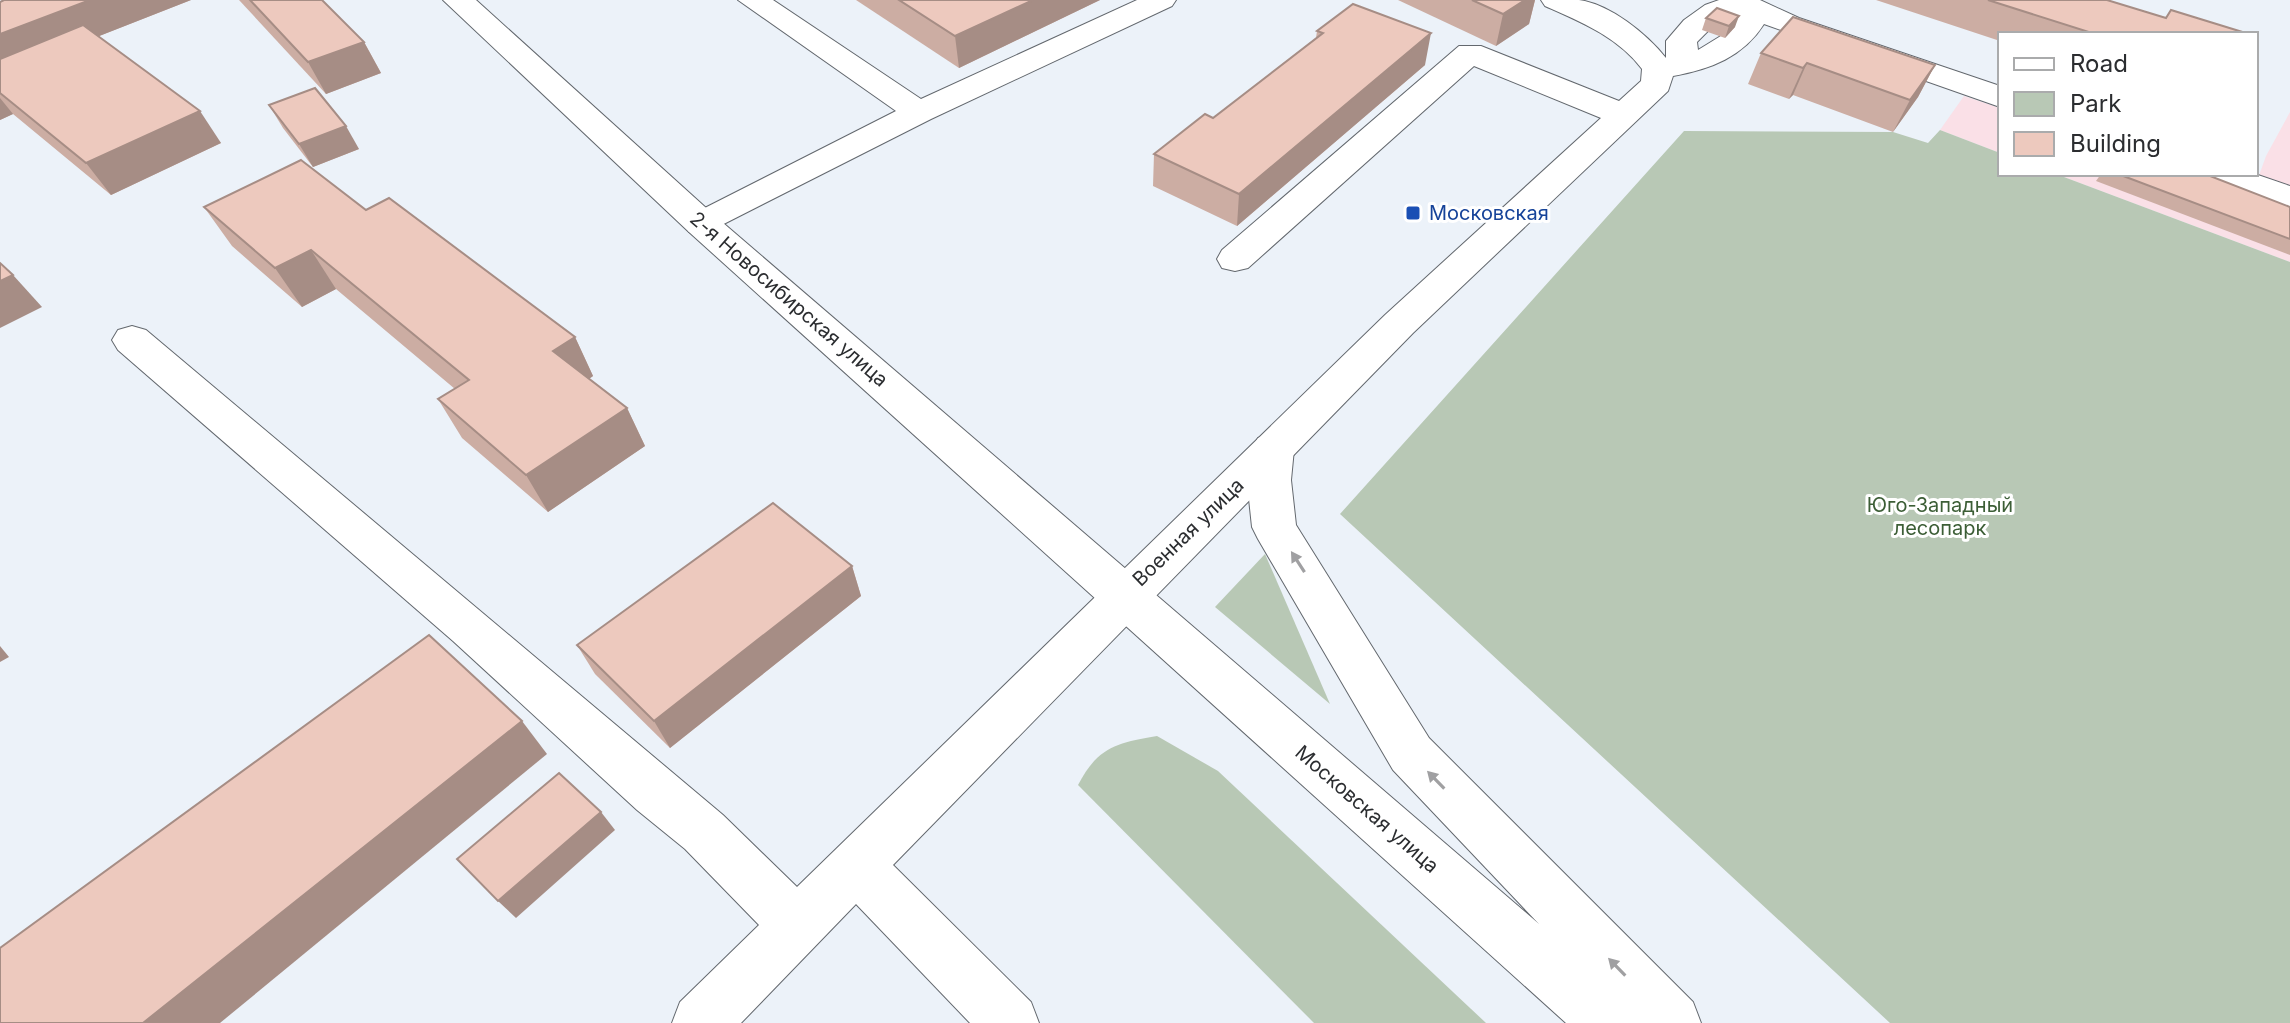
<svg xmlns="http://www.w3.org/2000/svg" width="2290" height="1023" font-family="Inter,sans-serif">
	<style>
		.industrial { fill: #fae0e7 }
		.green { fill: #b8c8b5 }
		.lines { fill: none; stroke-linecap: round; stroke-linejoin: round }
		.minor-casing { stroke: #63686e; stroke-width: 2 }
		.major-casing { stroke: #63686e; stroke-width: 2 }
		.minor { fill: #fff; fill-rule: evenodd }
		.major { fill: #fff; fill-rule: evenodd }
		.wall { fill: #ccada3 }
		.shaded-wall { fill: #a68d85 }
		.building { fill: #edc9be; stroke: #a68d85; stroke-width: 2 }
		.oneway { fill: #a0a0a2 }
		.transit-dot { fill: #1a4fb4; stroke: #fff; stroke-width: 3 }
		.labels { text-anchor: middle; dominant-baseline: central; stroke-width: 6; stroke-linejoin: round; paint-order: stroke }
		.transit-label { font-size: 20px; fill: #164399; stroke: #fff; text-anchor: start }
		.street-label { font-size: 20px; fill: #2b2d30; stroke: #fff }
		.park-label { font-size: 20px; fill: #3c5e36; stroke: #fff }
	</style>
	<rect width="100%" height="100%" fill="#ecf2f9"/>
	<!-- industrial -->
	<g class="industrial">
		<path d="M1964,96L2000,108V153L1940,130Z"/>
		<path d="M2290,112V262L2056,174H2191L2252,195L2266,156Z"/>
	</g>
	<!-- green -->
	<g class="green">
		<path d="M1940,130L2000,153V174H2056L2290,262V1023H1890L1340,514L1684,131L1893,132L1928,143Z"/>
		<path d="M1265,554L1330,704L1215,607Z"/>
		<path d="M1157,736L1218,771L1486,1023H1314L1078,785C1098,747 1116,743 1157,736Z"/>
	</g>
	<g class="lines">
		<defs>
			<g id="minor">
				<path d="M738,0H773L921,99L1137,0H1176L1172,6L931,119L702,235L689,232L684,224L689,216L896,111Z"/>
				<path d="M1541,0C1553,0 1567,0 1579,0C1610,4 1647,34 1666,58V41L1684,20L1705,5L1719,0H1760L1799,18L2000,86V107L1764,24C1743,57 1711,69 1673,76L1668,91L1413,333L893,865L1031,1002L1039,1023H970L856,904L741,1023H672L680,1002L759,925L685,849L637,810L453,641L118,350L112,340L118,330L132,326L146,330L723,815L797,887L1385,315L1601,118L1474,66L1248,268L1235,271L1222,268L1217,259L1222,250L1459,46H1481L1619,101L1641,81L1642,69C1618,37 1581,22 1545,6ZM1734,15L1736,20L1724,34L1698,50L1697,42L1712,27Z"/>
				<path d="M2204,174H2255L2290,186V209L2209,181Z"/>
			</g>
			<path id="major" d="M443,0H476L715,216L1539,924L1393,770L1258,539L1252,527L1247,480L1252,449L1258,438L1273,433L1288,438L1294,449L1291,480L1296,525L1429,738L1693,1002L1701,1023H1566L689,232Z"/>
		</defs>
		<!-- minor casing -->
		<use href="#minor" class="minor-casing"/>
		<!-- major casing -->
		<use href="#major" class="major-casing"/>
		<!-- minor -->
		<use href="#minor" class="minor"/>
		<!-- major -->
		<use href="#major" class="major"/>
	</g>
	<!-- wall -->
	<g class="wall">
		<path d="M191,0L99,36L221,143L111,195L13,114L0,120V2Z"/>
		<path d="M239,0H322L364,42L381,73L326,94Z"/>
		<path d="M856,0H1100L959,68Z"/>
		<path d="M1398,0H1535L1529,24L1496,46Z"/>
		<path d="M1876,0H2107L2166,18L2249,34H2000V41Z"/>
		<path d="M1706,18L1735,27L1725,38L1702,30Z"/>
		<path d="M1317,31L1425,65L1237,226L1153,186L1154,154L1213,118L1316,38Z"/>
		<path d="M1761,53L1935,65L1918,97L1893,132L1793,95L1789,99L1748,84Z"/>
		<path d="M269,105L359,149L313,167L283,128Z"/>
		<path d="M2101,174H2205L2290,207V255L2096,181Z"/>
		<path d="M204,207L366,210L575,337L593,376L589,379L627,408L645,446L548,512L462,438L438,399L455,389L336,289L302,307L232,246Z"/>
		<path d="M852,566L861,596L670,748L595,674L577,645Z"/>
	</g>
	<!-- shaded-wall -->
	<g class="shaded-wall">
		<path d="M90,0H191L0,75V34Z"/>
		<path d="M1033,0H1100L959,68L955,36Z"/>
		<path d="M1525,0H1535L1529,24L1496,46L1503,14Z"/>
		<path d="M1739,16L1735,27L1725,38L1729,26Z"/>
		<path d="M1431,33L1425,65L1237,226L1239,194Z"/>
		<path d="M364,42L381,73L326,94L308,62Z"/>
		<path d="M1807,63L1793,95L1789,99L1803,68Z"/>
		<path d="M1935,65L1918,97L1893,132L1910,100Z"/>
		<path d="M0,98L13,114L0,120Z"/>
		<path d="M200,111L221,143L111,195L86,163Z"/>
		<path d="M346,126L359,149L313,167L299,144Z"/>
		<path d="M311,250L336,289L302,307L275,268Z"/>
		<path d="M13,275L42,307L0,328V281Z"/>
		<path d="M575,337L593,376L573,390L553,351Z"/>
		<path d="M627,408L645,446L548,512L526,475Z"/>
		<path d="M852,566L861,596L670,748L654,721Z"/>
		<path d="M0,646L9,657L0,662Z"/>
		<path d="M522,721L547,754L220,1023H143Z"/>
		<path d="M601,812L615,830L516,918L498,901Z"/>
	</g>
	<!-- building -->
	<g class="building">
		<path d="M4,0H90L0,34V2Z"/>
		<path d="M250,0H322L364,42L308,62Z"/>
		<path d="M899,0H1033L955,36Z"/>
		<path d="M1472,0H1525L1503,14Z"/>
		<path d="M1988,0H2107L2166,18L2171,10L2249,34H2095Z"/>
		<path d="M1353,4L1431,33L1239,194L1154,154L1205,114L1213,118L1323,33L1317,31Z"/>
		<path d="M1717,8L1739,16L1729,26L1706,18Z"/>
		<path d="M1793,17L1935,65L1910,100L1807,63L1803,68L1761,53Z"/>
		<path d="M83,25L200,111L86,163L0,93V59Z"/>
		<path d="M315,88L346,126L299,144L269,105Z"/>
		<path d="M301,160L366,210L389,198L575,337L553,351L627,408L526,475L438,399L469,380L311,250L275,268L204,207Z"/>
		<path d="M2118,174H2205L2290,207V239Z"/>
		<path d="M0,263L13,275L0,281Z"/>
		<path d="M773,503L852,566L654,721L577,645Z"/>
		<path d="M429,635L522,721L143,1023H0V948Z"/>
		<path d="M559,773L601,812L498,901L457,859Z"/>
	</g>
	<!-- one-way arrows -->
	<defs><path id="oneway-solid" d="M-6-.8H1V-3.2L6.5 0L1 3.2V.8H-6Z" transform="scale(2)"/></defs>
	<g class="oneway">
		<use href="#oneway-solid" transform="translate(1298 562) rotate(-123)"/>
		<use href="#oneway-solid" transform="translate(1436 780) rotate(-134)"/>
		<use href="#oneway-solid" transform="translate(1617 967) rotate(-134)"/>
	</g>
	<!-- markers -->
	<rect class="transit-dot" x="1405" y="205" width="16" height="16" rx="4"/>
	<g class="labels">
		<!-- transit labels -->
		<g class="transit-label">
			<text x="1429" y="213">Московская</text>
		</g>
		<!-- street labels -->
		<g class="street-label">
			<text transform="translate(789 299) rotate(41)">2-я Новосибирская улица</text>
			<text transform="translate(1188 532) rotate(-44)">Военная улица</text>
			<text transform="translate(1367 809) rotate(41)">Московская улица</text>
		</g>
		<!-- park labels -->
		<g class="park-label">
			<text x="1940" y="505">Юго-Западный<tspan x="1940" dy="23">лесопарк</tspan></text>
		</g>
	</g>
	<!-- legend -->
	<rect x="1998" y="32" width="260" height="144" fill="#ffffff" stroke="#aaabac" stroke-width="2"/>
	<rect x="2014" y="58" width="40" height="12" fill="#ffffff" stroke="#aaabac" stroke-width="2"/>
	<text x="2070" y="72" font-size="24" fill="#2b2d30">Road</text>
	<rect x="2014" y="92" width="40" height="24" fill="#b8c8b5" stroke="#aaabac" stroke-width="2"/>
	<text x="2070" y="112" font-size="24" fill="#2b2d30">Park</text>
	<rect x="2014" y="132" width="40" height="24" fill="#edc9be" stroke="#aaabac" stroke-width="2"/>
	<text x="2070" y="152" font-size="24" fill="#2b2d30">Building</text>
</svg>
